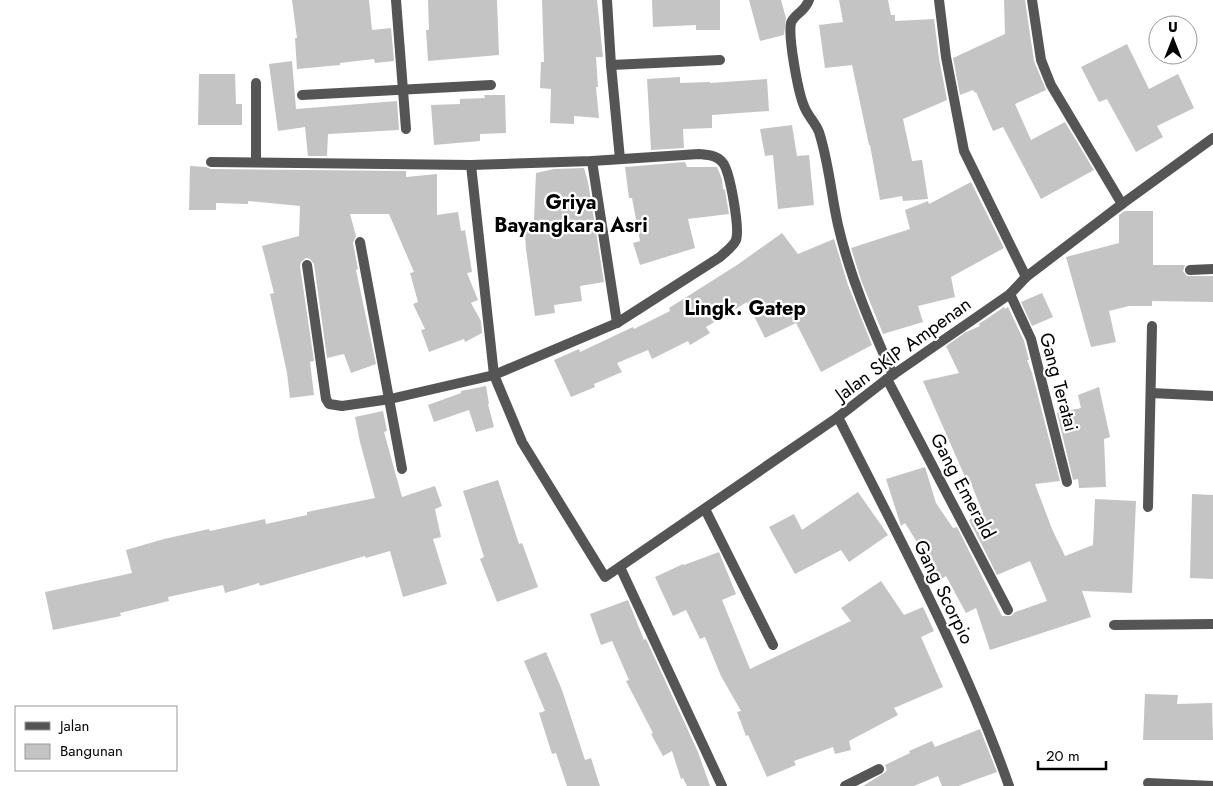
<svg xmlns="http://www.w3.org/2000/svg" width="1213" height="786" font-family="Jost,sans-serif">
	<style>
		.building { fill: #c4c4c4 }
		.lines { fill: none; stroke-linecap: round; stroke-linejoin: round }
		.street { stroke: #555; stroke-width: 10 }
		.labels { text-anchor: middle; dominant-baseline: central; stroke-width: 4.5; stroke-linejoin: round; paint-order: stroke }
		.street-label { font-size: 19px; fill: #000; stroke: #fff }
		.neighbourhood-label { font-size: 20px; font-weight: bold; fill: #000; stroke: #fff }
	</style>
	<rect width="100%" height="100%" fill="#fff"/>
	<!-- building -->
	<g class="building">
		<path d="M292,0H369L372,30L391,28L394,61L375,63L374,59L340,63V65L297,69L295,38H297Z"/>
		<path d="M428,0H497L499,55L428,61L426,30H429Z"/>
		<path d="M542,0H597L603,57H596L598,87H596L599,118L574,116V124L550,123L551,89L540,88L541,62H544Z"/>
		<path d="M652,0H720V30H696V25L653,27Z"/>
		<path d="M749,0H781L786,18L784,35L760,41Z"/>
		<path d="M839,0H888L891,15H895V21L934,19L939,58L947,100L903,119L912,161L922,160L928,199L903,201L902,196L880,200L870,145H869L852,65L825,68L819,25L843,22Z"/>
		<path d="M1004,0H1025L1034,61L1046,90L1015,104L1031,140L1065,122L1094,170L1041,199L1003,127L993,131L976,92L975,93L973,90L960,95L953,58L1005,34Z"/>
		<path d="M1127,44L1149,89L1178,74L1194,108L1157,126L1163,137L1136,152L1107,99L1099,102L1081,67Z"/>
		<path d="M292,61L296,109L397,101L399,130L328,134L327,156H308L305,127L278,131L269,64Z"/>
		<path d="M199,74H235L236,104H242V125H198Z"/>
		<path d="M680,77V83L710,82V83L767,79L769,111L712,115V128L683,129L684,148L651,150L647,79Z"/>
		<path d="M484,95H505L506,133L480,134V141L434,145L431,105L460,104V99L485,98Z"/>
		<path d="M792,125L797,156L809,155L814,205L778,209L773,155L765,156L760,129Z"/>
		<path d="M685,162L687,167H717L722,179L723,189L725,190L729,214L688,219L695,248L640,265L633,243L640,241L632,198H629L625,167Z"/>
		<path d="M190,166L206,167L211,169L406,171V177L437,174V215L458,212L461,231L465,230L472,272L467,273L478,300L471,303L481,321L482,333L465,342L464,339L429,352L421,330L425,329L413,304L418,302L410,273L414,272L389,214H350L356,236L353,243L358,269L356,270L376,364L351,373L344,354L327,358L314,264L310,259L306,258L301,262L300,266L314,361L310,362L314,395L290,398L287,373L270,294L274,293L262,246L299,236L300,206L248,201V204L216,203V210H189Z"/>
		<path d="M584,168L588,182L604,282L580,286L582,301L554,305L555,313L535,316L526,249L524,220H534L536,173L554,169Z"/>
		<path d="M971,182L1004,248L951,277L955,297L918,306L923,322L883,334L861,280L851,248L910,229L905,210L928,201L929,204Z"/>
		<path d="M1125,211H1153V265H1185L1183,271L1187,276H1213V302L1152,301V306H1129L1109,311L1116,342L1091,347L1066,257L1119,243V215Z"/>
		<path d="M782,233L798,254L834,239L848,285L872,345L821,372L796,323L765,338L747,302L706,327L710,333L690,345L688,341L652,359L648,350L617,363L622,372L594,384L595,387L571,397L554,360L579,349L580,352L633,327L634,329L670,311L669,308L737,265Z"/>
		<path d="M1042,293L1053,317L1032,326L1021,302Z"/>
		<path d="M1004,307L1005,309L1008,307L1024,341L1029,360H1027L1032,373L1060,481L1035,484L1052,529L1065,556L1093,545L1095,499L1136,501L1132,593L1082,591L1091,617L990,650L976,608L966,613L946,576L937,582L926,566L930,563L905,523L901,526L886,479L925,467L936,503L953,528L957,527L1002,616H1011L1015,612L1047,601L1030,561L997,575L969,520L983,513L968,476L965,477L923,381L959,373L946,346L966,332L980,326L979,324Z"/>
		<path d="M486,386L489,404H488L494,427L476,432L469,410L434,422L428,405L461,393V391Z"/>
		<path d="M1099,387L1110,437L1104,439L1106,487L1079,488L1078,479L1073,480L1057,413L1081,408L1078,395Z"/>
		<path d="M383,411L387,431L384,432L402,497L435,486L442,506L435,509L441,537L433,539L447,584L403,597L390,551L366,558L365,556L260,586L259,583L225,593L223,585L168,597L169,601L120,613L121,616L53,630L45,592L132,573L126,550L164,539L209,529L210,531L265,519L266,524L307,515V512L375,498L360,442L355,417Z"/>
		<path d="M498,480L519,544L522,543L538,587L497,602L480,559L484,557L463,491Z"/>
		<path d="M858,492L888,535L849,562L841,550L795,574L769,527L794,514L802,530Z"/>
		<path d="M1192,494L1213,495V579L1190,578Z"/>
		<path d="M719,552L736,594L722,600L750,669L851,621L841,608L881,581L904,615L923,607L934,631L921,637L943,687L894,708L898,715L849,741L851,750L835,754L833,747L794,761L796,765L767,777L748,735L746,736L737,712L741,711L721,676L705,637L700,639L686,610L673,616L655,577L683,564L684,565Z"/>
		<path d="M628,600L644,640L646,639L698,752L710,786H687L683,778L681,779L672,751L663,756L651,734L653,733L626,681L629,680L612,641L601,645L590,614Z"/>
		<path d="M546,652L562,690L585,760L591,758L600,786H567L556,753L552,754L539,713L545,711L524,661Z"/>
		<path d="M1145,694L1178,695L1177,704L1212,703L1213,740H1143Z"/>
		<path d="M980,729L997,772L958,786H942L938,776L914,786H863L884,773L887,770L885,765L910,753L909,751L932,741L935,747Z"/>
	</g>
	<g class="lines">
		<!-- street -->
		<g class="street">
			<path d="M396,0L406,129"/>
			<path d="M607,0L611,65L620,159"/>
			<path d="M809,0C805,12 794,14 791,23C788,37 798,92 804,106C807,115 815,122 819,132C829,163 831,194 838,225C850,277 871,326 893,375"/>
			<path d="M939,0L946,57L964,151L1026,277"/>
			<path d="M1032,0L1041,60L1051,85L1122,204"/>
			<path d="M611,65L720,60"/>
			<path d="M302,95L491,85"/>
			<path d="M592,161L617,323"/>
			<path d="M211,162L471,165L592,161L699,154C708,155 717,155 723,163C730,172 740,229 736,240C733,247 725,252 720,257L617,323L494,375L390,399L342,406L329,404L326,399L307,265"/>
			<path d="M256,162V83"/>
			<path d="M471,165L494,375L522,442L605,577L838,417L887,379L1010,294L1026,277L1122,204L1213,138"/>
			<path d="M360,242L402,469"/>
			<path d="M1190,270L1213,269"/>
			<path d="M1010,294L1031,339L1067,482"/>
			<path d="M887,379L1008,610"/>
			<path d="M1151,393L1213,396"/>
			<path d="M838,417C899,538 964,658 1009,786"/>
			<path d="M1148,507L1152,326"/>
			<path d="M705,509L773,645"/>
			<path d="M620,567L722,786"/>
			<path d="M1114,625L1213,624"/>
			<path d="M1148,783L1213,786"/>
			<path d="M845,786L879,769"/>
		</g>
	</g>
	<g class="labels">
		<!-- street labels -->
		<g class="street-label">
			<text transform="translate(903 349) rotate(-36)">Jalan SKIP Ampenan</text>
			<text transform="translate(1059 382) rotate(75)">Gang Teratai</text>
			<text transform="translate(963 486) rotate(62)">Gang Emerald</text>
			<text transform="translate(944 592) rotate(64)">Gang Scorpio</text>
		</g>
		<!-- neighbourhood labels -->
		<g class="neighbourhood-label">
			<text x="571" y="202">Griya<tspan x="571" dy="23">Bayangkara Asri</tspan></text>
			<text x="745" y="308">Lingk. Gatep</text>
		</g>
	</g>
	<!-- legend -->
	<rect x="15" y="706" width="162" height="65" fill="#ffffff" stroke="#999999"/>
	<rect x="25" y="722" width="25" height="8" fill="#555555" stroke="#999999"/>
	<text x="60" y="731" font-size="15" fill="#000000">Jalan</text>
	<rect x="25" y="744" width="25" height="15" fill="#c4c4c4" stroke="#999999"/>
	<text x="60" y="756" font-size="15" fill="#000000">Bangunan</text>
	<!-- north arrow -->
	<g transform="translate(1173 40)"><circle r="24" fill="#ffffff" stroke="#999999"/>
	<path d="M0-4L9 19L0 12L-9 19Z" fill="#000000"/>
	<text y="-8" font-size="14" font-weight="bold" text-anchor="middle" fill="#000000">U</text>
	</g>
	<!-- scale -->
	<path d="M1038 761v8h68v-8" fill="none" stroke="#000000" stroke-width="2.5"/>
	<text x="1046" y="761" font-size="15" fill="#000000" stroke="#ffffff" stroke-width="4" paint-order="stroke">20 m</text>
</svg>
